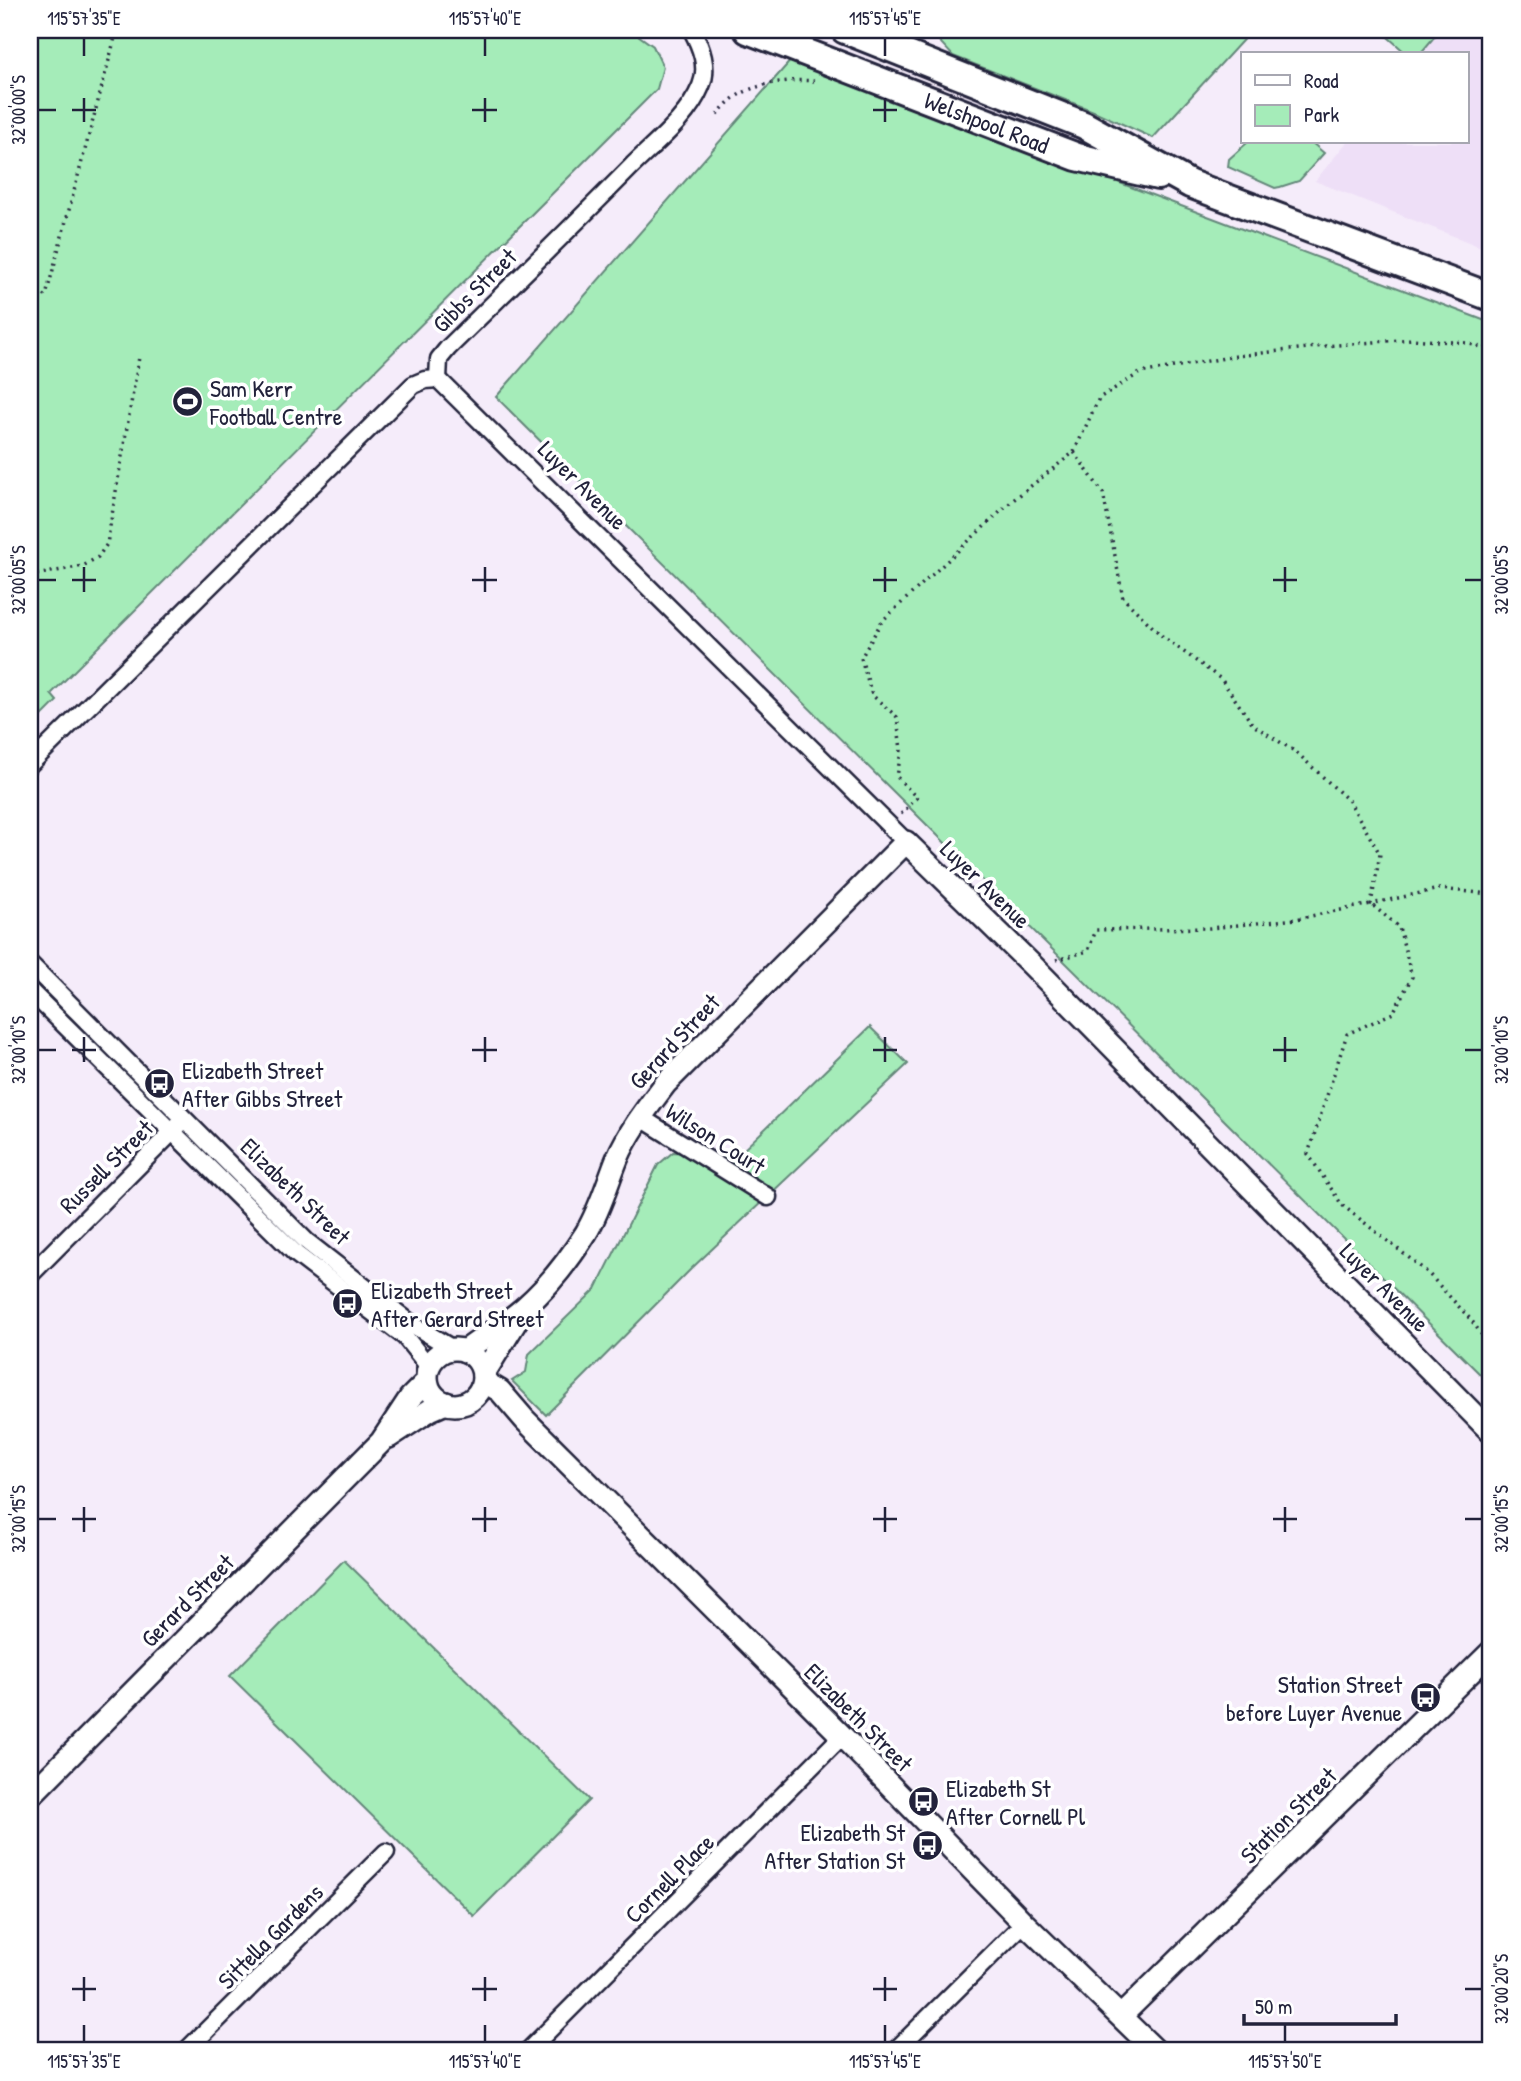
<svg xmlns="http://www.w3.org/2000/svg" width="1521" height="2081" font-family="'Patrick Hand',sans-serif">
	<style>
		.built { fill: #eedff7 }
		.green { fill: #a5ecb9; stroke: #64877a; stroke-width: 2 }
		.lines { fill: none; stroke-linecap: round; stroke-linejoin: round }
		.minor-casing { stroke: #22223b; stroke-width: 21 }
		.tertiary-casing { stroke: #22223b; stroke-width: 26 }
		.primary-casing { stroke: #22223b; stroke-width: 32 }
		.path { stroke: #22223b; stroke-width: 3.5; stroke-dasharray: 2 5; stroke-linecap: butt }
		.minor { stroke: #fff; stroke-width: 16 }
		.tertiary { stroke: #fff; stroke-width: 21 }
		.primary { stroke: #fff; stroke-width: 26 }
		.ticks { fill: none; stroke: #22223b; stroke-width: 2.5 }
		.labels { text-anchor: middle; dominant-baseline: central; stroke-width: 7; stroke-linejoin: round; paint-order: stroke }
		.street-label { font-size: 24px; fill: #22223b; stroke: #fff }
		.poi-label { font-size: 24px; fill: #22223b; stroke: #fff; text-anchor: start }
		.neatline { fill: none; stroke: #22223b; stroke-width: 2.5 }
		.ticks-label { font-size: 18px; text-anchor: middle; fill: #22223b }
	</style>
	<rect width="100%" height="100%" fill="#f5ecfa"/>
	<filter id="ink" filterUnits="userSpaceOnUse"><feTurbulence type="fractalNoise" baseFrequency=".0143" numOctaves="2"/><feDisplacementMap in="SourceGraphic" scale="14" xChannelSelector="R" yChannelSelector="G"/><feConvolveMatrix kernelMatrix="1 2 1 2 8 2 1 2 1" color-interpolation-filters="sRGB"/></filter>
	<g filter="url(#ink)">
		<!-- built -->
		<path class="built" d="M1440,30H1491V251L1315,181L1347,142H1467V54H1420Z"/>
		<!-- green -->
		<g class="green">
			<path d="M30,30H631L653,46L663,67L657,89L51,694L57,701L30,728Z"/>
			<path d="M929,30H1252L1153,138L1096,112L953,56Z"/>
			<path d="M1380,30H1440L1420,54H1407Z"/>
			<path d="M792,59L1491,323V1385L496,397Z"/>
			<path d="M1248,142H1311L1324,153L1299,181L1280,187L1275,188L1228,167L1229,159Z"/>
			<path d="M870,1027L908,1064L691,1269L546,1415L512,1381L526,1372L529,1354L596,1289L658,1165L673,1152L736,1157Z"/>
			<path d="M344,1560L589,1800L474,1916L230,1676Z"/>
		</g>
		<g class="lines">
			<defs>
				<g id="minor">
					<path d="M438,379L906,842"/>
					<path d="M438,379L439,359L448,348C509,288 571,228 631,167C655,143 688,118 701,86C709,67 701,47 692,30"/>
					<path d="M30,764L413,385L425,380L438,379"/>
					<path d="M30,964L306,1241L413,1325L453,1349"/>
					<path d="M30,991L296,1254L405,1337L429,1367"/>
					<path d="M640,1117L768,1197"/>
					<path d="M30,1275L178,1126"/>
					<path d="M186,2051L386,1852"/>
					<path d="M528,2051L842,1736"/>
					<path d="M895,2051L1024,1923"/>
				</g>
				<g id="tertiary">
					<circle cx="455" cy="1377" r="28"/>
					<path d="M465,1351C485,1336 507,1323 525,1307C549,1286 569,1260 586,1233C600,1210 607,1184 617,1159C629,1131 648,1107 666,1083L906,842L1033,966L1491,1432"/>
					<path d="M483,1375L520,1315"/>
					<path d="M483,1381L500,1391L525,1420L842,1736L1024,1923L1156,2051"/>
					<path d="M389,1437L430,1410L446,1403"/>
					<path d="M30,1796L381,1442L410,1398L427,1381"/>
					<path d="M1121,2016L1491,1652"/>
				</g>
				<g id="primary">
					<path id="s1" d="M748,30L1077,157L1158,176"/>
					<path d="M845,30L1084,125L1190,184L1491,297"/>
				</g>
			</defs>
			<!-- minor casing -->
			<use href="#minor" class="minor-casing"/>
			<!-- tertiary casing -->
			<use href="#tertiary" class="tertiary-casing"/>
			<!-- primary casing -->
			<use href="#primary" class="primary-casing"/>
			<!-- path -->
			<g class="path">
				<path d="M717,114C723,108 730,100 737,96C758,83 790,79 814,81"/>
				<path d="M30,292L46,296L117,30"/>
				<path d="M1074,452L1099,398L1140,373L1236,356L1325,346L1412,339L1466,343L1491,350"/>
				<path d="M30,576L83,566L98,557L107,544L139,357"/>
				<path d="M901,814L917,798L897,777L901,750L897,717L872,695L861,658L882,621L1012,501L1074,452L1103,493L1123,598L1162,636L1221,679L1253,725L1296,752L1349,801L1380,854L1371,904L1439,889L1491,894"/>
				<path d="M1056,960L1088,951L1096,930L1210,928L1296,919L1371,904L1399,927L1412,977L1393,1013L1347,1034L1308,1154L1342,1205L1427,1272L1472,1321L1491,1348"/>
			</g>
			<!-- minor -->
			<use href="#minor" class="minor"/>
			<!-- tertiary -->
			<use href="#tertiary" class="tertiary"/>
			<!-- primary -->
			<use href="#primary" class="primary"/>
		</g>
	</g>
	<!-- ticks -->
	<path class="ticks" d="M84,38V56M485,38V56M885,38V56M84,98V122M485,98V122M885,98V122M38,110H56M72,110H96M472,110H497M873,110H897M84,567V592M485,567V592M885,567V592M1285,567V592M38,580H56M72,580H96M472,580H497M873,580H897M1273,580H1297M1465,580H1482M84,1037V1062M485,1037V1062M885,1037V1062M1285,1037V1062M38,1050H56M72,1050H96M472,1050H497M873,1050H897M1273,1050H1297M1465,1050H1482M84,1507V1532M485,1507V1532M885,1507V1532M1285,1507V1532M38,1519H56M72,1519H96M472,1519H497M873,1519H897M1273,1519H1297M1465,1519H1482M84,1977V2001M485,1977V2001M885,1977V2001M72,1989H96M472,1989H497M873,1989H897M1465,1989H1482M84,2025V2042M485,2025V2042M885,2025V2042M1285,2025V2042"/>
	<!-- icons -->
	<defs>
		<symbol id="stadium-disc" viewBox="-11 -11 22 22"><circle r="9.5" fill="#22223b" stroke="#fff"/><path d="M0-5a6.5 5 0 1 0 0 10a6.5 5 0 1 0 0-10ZM-3.5-1.8h7v3.6h-7Z" fill="#fff"/></symbol>
		<symbol id="bus-disc" viewBox="-11 -11 22 22"><circle r="9.5" fill="#22223b" stroke="#fff"/><path d="M-5-6H5V4H4V6H2V4H-2V6H-4V4H-5ZM-3.5-4V0h7V-4ZM-3.5 1.2v1.5H-2V1.2ZM2 1.2v1.5H3.5V1.2Z" fill="#fff"/></symbol>
	</defs>
	<g fill-rule="evenodd">
		<use href="#stadium-disc" x="170" y="384" width="35" height="35"/>
		<use href="#bus-disc" x="142" y="1066" width="35" height="35"/>
		<use href="#bus-disc" x="330" y="1286" width="35" height="35"/>
		<use href="#bus-disc" x="1408" y="1680" width="35" height="35"/>
		<use href="#bus-disc" x="906" y="1784" width="35" height="35"/>
		<use href="#bus-disc" x="910" y="1828" width="35" height="35"/>
	</g>
	<g class="labels">
		<!-- street labels -->
		<g class="street-label">
			<text stroke="none"><textPath href="#s1" startOffset="256">Welshpool Road</textPath></text>
			<text transform="translate(474 290) rotate(-45)">Gibbs Street</text>
			<text transform="translate(583 485) rotate(45)">Luyer Avenue</text>
			<text transform="translate(986 884) rotate(44)">Luyer Avenue</text>
			<text transform="translate(674 1041) rotate(-47)">Gerard Street</text>
			<text transform="translate(716 1138) rotate(32)">Wilson Court</text>
			<text transform="translate(106 1166) rotate(-45)">Russell Street</text>
			<text transform="translate(296 1191) rotate(44)">Elizabeth Street</text>
			<text transform="translate(1385 1287) rotate(45)">Luyer Avenue</text>
			<text transform="translate(187 1600) rotate(-45)">Gerard Street</text>
			<text transform="translate(859 1717) rotate(45)">Elizabeth Street</text>
			<text transform="translate(1288 1815) rotate(-45)">Station Street</text>
			<text transform="translate(669 1878) rotate(-45)">Cornell Place</text>
			<text transform="translate(270 1936) rotate(-45)">Sittella Gardens</text>
		</g>
		<!-- poi labels -->
		<g class="poi-label">
			<text x="210" y="388">Sam Kerr<tspan x="210" dy="28">Football Centre</tspan></text>
			<text x="182" y="1070">Elizabeth Street<tspan x="182" dy="28">After Gibbs Street</tspan></text>
			<text x="371" y="1290">Elizabeth Street<tspan x="371" dy="28">After Gerard Street</tspan></text>
			<text x="1402" y="1684" text-anchor="end">Station Street<tspan x="1402" dy="28">before Luyer Avenue</tspan></text>
			<text x="946" y="1788">Elizabeth St<tspan x="946" dy="28">After Cornell Pl</tspan></text>
			<text x="905" y="1832" text-anchor="end">Elizabeth St<tspan x="905" dy="28">After Station St</tspan></text>
		</g>
	</g>
	<!-- margin -->
	<rect width="1521" height="2081" fill="none" stroke="#fff" stroke-width="77"/>
	<!-- legend -->
	<rect x="1241" y="52" width="228" height="91" fill="#ffffff" stroke="#a7a7b1" stroke-width="2"/>
	<rect x="1255" y="75" width="35" height="10" fill="#ffffff" stroke="#a7a7b1" stroke-width="2"/>
	<text x="1304" y="88" font-size="21" fill="#22223b">Road</text>
	<rect x="1255" y="105" width="35" height="21" fill="#a5ecb9" stroke="#a7a7b1" stroke-width="2"/>
	<text x="1304" y="122" font-size="21" fill="#22223b">Park</text>
	<!-- scale -->
	<path d="M1244 2014v10h152v-10" fill="none" stroke="#22223b" stroke-width="3.5"/>
	<text x="1255" y="2014" font-size="21" fill="#22223b" stroke="#ffffff" stroke-width="5" paint-order="stroke">50 m</text>
	<rect x="38" y="38" width="1444" height="2004" class="neatline"/>
	<g class="ticks-label">
		<text x="84" y="25">115°57'35"E</text>
		<text x="485" y="25">115°57'40"E</text>
		<text x="885" y="25">115°57'45"E</text>
		<text transform="translate(19 110) rotate(-90)" y="6">32°00'00"S</text>
		<text transform="translate(19 580) rotate(-90)" y="6">32°00'05"S</text>
		<text transform="translate(1502 580) rotate(-90)" y="6">32°00'05"S</text>
		<text transform="translate(19 1050) rotate(-90)" y="6">32°00'10"S</text>
		<text transform="translate(1502 1050) rotate(-90)" y="6">32°00'10"S</text>
		<text transform="translate(19 1519) rotate(-90)" y="6">32°00'15"S</text>
		<text transform="translate(1502 1519) rotate(-90)" y="6">32°00'15"S</text>
		<text transform="translate(1502 1989) rotate(-90)" y="6">32°00'20"S</text>
		<text x="84" y="2068">115°57'35"E</text>
		<text x="485" y="2068">115°57'40"E</text>
		<text x="885" y="2068">115°57'45"E</text>
		<text x="1285" y="2068">115°57'50"E</text>
	</g>
</svg>
